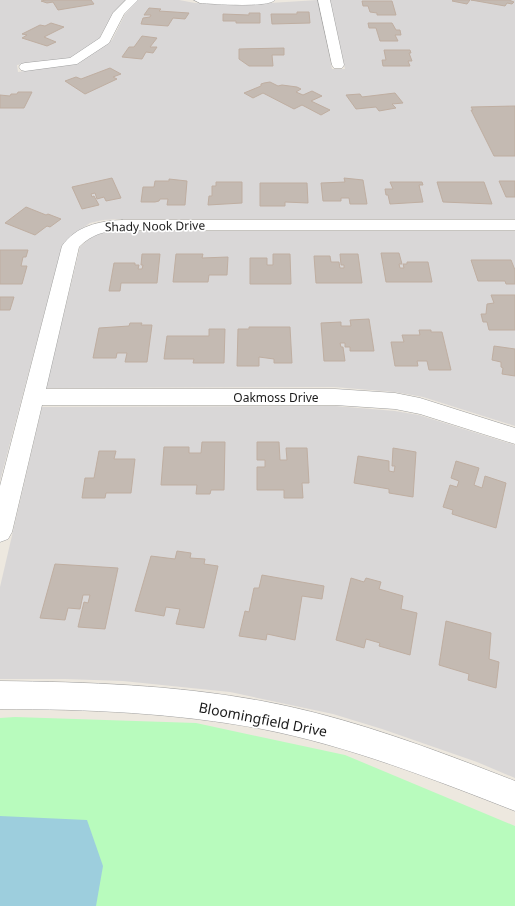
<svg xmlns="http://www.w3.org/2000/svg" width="515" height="906" font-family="'Noto Sans',sans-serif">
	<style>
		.residential { fill: #d9d7d7 }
		.park { fill: #b8fbbd }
		.water { fill: #9dcedd }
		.building { fill: #c4bab2; stroke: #bfaea1 }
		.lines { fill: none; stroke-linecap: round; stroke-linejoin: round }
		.street-casing { stroke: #a1a1a1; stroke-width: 1 }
		.street { fill: #fff; fill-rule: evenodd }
		.labels { text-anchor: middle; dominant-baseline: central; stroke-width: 3.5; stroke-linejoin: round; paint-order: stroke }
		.street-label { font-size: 12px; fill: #1a1a1a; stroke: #fff }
		.near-street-label { font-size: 14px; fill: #1a1a1a; stroke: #fff }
	</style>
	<rect width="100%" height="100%" fill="#ede8df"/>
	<!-- residential -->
	<g class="residential">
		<path d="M0,0H126L113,13L99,39L70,58L17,65L18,72L78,63L112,40L125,14L138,0H179L195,3L239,5L318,0L332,69H345L330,0H515V219H122L103,220L90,223L71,236L62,246L0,481Z"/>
		<path d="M121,231H515V426L423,397L394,392L334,387L46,388L80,247L91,237L97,233Z"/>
		<path d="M335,406L395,411L419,415L515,445V778L477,762L382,729L333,714L230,692L123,681L65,679H0V587L42,407Z"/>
	</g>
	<!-- park -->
	<path class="park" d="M15,717L196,723L345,755L515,826V906H0V718Z"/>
	<!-- water -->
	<path class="water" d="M0,816L87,820L103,866L96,906H0Z"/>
	<!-- building -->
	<g class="building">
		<path d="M46,0H91L94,4L58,10L53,2L47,3L41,1Z"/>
		<path d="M453,0H470L467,4L452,1Z"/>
		<path d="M471,0H509L514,2L512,4L507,3L505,6Z"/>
		<path d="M362,1H392L396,15H377V13L370,12L368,6H363Z"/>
		<path d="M149,8L161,9L159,11L189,13L185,19L173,18L168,26L141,24L143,18L150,17L151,15H144Z"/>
		<path d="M297,12H309L310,23L272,24L271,14H297Z"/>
		<path d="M249,13H260V23H236V21H223V14L249,15Z"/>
		<path d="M51,23L64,27L44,37L56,42L47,46L22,38L27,35L22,34L40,25L45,26Z"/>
		<path d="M368,23H392L396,30H400L401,35H395L398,41H380L376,28H369Z"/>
		<path d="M142,36L157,38L150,47H157L153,53L146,52L142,59L122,57L129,47H134Z"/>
		<path d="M284,48V55H272L273,66H249L239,59V49Z"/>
		<path d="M384,50H410L411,53H409L412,61H408L410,66H383L382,60H386Z"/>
		<path d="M110,68L121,74L113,77L117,79L85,94L65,81L76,77L81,79Z"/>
		<path d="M270,82L278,86L282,85L297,87L301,89L296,92L303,95L312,91L322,96L311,101L330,110L321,115L302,105L294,109L263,93L253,98L244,93L261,86V84L264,83Z"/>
		<path d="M18,92H32L24,108H0V95L10,96L11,94H17Z"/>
		<path d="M395,93L403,103L392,104L396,108L379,111L376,107L356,109L346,95L360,94L362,97Z"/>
		<path d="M515,106V156H494L471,110H473L471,107Z"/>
		<path d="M112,178L121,198L106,201L104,197L97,199L95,193L91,194L92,197L94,196L99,205L82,209L72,187Z"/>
		<path d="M344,178L363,180L367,204H350L349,198H341V201H323L321,183L345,182Z"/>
		<path d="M169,179L187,181L185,205H167L168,199H160L159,201L155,202H141L143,187H154L155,181H169Z"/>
		<path d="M499,181H515V197H506Z"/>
		<path d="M216,182H242V203L208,205L209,196H212V186H216Z"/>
		<path d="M390,182H422L423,185H419L423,202L390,204L388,195H386L385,189H393Z"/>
		<path d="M437,182H484L492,204L443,202Z"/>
		<path d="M260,183H307L308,203L285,202V206H260Z"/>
		<path d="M26,207L46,215L48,214L61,219L50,227L47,226L35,235L5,223Z"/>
		<path d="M0,250H28L26,257H23L21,266H27L22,284H0Z"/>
		<path d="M381,253H399L402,264H399L400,268H404L403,264H407V262H428L432,282H386Z"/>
		<path d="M142,254H160L157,283H121L120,291H109L114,263H135V265H139L138,269H142L143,265H141Z"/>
		<path d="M176,254H203L202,258L228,257L227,275H209L208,282H173Z"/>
		<path d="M273,254H290L291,284H250V258H267V265H273Z"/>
		<path d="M340,254H358L362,283H316L314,256H330L331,262H339L340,268H344V265H341Z"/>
		<path d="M471,260H511L515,270V284H506L505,281H478Z"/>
		<path d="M491,295H515V330H489L487,322H483L481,314H486L487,304L494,303Z"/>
		<path d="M0,297H14L10,310H0Z"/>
		<path d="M369,319L374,351H350V347H345V343H340L341,347H343L345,361H324L321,323L341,322V326H351L350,320Z"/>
		<path d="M130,323H142L141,325H152L147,362H125L127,353H117L116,358H93L99,328L129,326Z"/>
		<path d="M249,327H290L292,363H274V359L259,357V366H237L238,329H249Z"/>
		<path d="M209,329H225L224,363H193L194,359H164L167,336H209Z"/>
		<path d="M419,330H431V332H442L451,370H429L427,361H417L418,366H395L391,342H404L402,335H420Z"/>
		<path d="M494,346L515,349V376L502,374L503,368L501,367V362L492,360Z"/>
		<path d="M202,442H225L224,490H211L210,494H196L197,485H161L164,447H189V453H201Z"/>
		<path d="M257,442H279L280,460H287L286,448H307L309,483H302L303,498H284V490H257V467H265V460H257Z"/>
		<path d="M393,448L416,452L413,497L389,493V489L354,483L358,456L389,461V471L394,472L395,466H392Z"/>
		<path d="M99,451H116L114,459H135L131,493H106L105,498H82L85,478H94Z"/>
		<path d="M456,461L479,468L474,485L482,488L485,476L506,483L496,528L452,514L453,510L443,507L450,485L457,487L459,481L451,478Z"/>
		<path d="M177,551L191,553L190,558L205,559L204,564L218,566L204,628L176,624L180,609L166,607L164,616L135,611L151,556L175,559Z"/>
		<path d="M55,564L118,568L105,629L78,627L84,602L88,603L90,595H83L80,609L68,608L65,620L40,618Z"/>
		<path d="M262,575L324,586L322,599L302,596L295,640L267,634L266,640L239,636L245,611L249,612L254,588H259Z"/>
		<path d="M351,578L364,582L366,578L381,582L379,589L403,596L401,609L417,613L410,655L379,646L380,643L366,639L364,648L336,640Z"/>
		<path d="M446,621L491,633L489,659L499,662L496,688L468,680L469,674L439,665Z"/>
	</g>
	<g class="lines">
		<defs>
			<g id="street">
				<path d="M126,0H138L124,14L109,43L77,64L25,71L21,70L19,67L21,64L25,63L70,58L100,38L113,13Z"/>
				<path d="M194,0H275C268,8 213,4 200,3Z"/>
				<path d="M318,0H330L344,65L342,68H334L332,65Z"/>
				<path d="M122,220H515V230H122C104,231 92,234 79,247L46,389H335L395,393L420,398L515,428V444L420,414L395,409L335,405H42L12,532L8,539L0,542V486L62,246C76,226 99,221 122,220Z"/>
				<path d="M0,681C88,682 175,685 262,701C349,717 433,749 515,781V811C433,779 349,746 262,729C176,713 88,709 0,709Z"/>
			</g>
		</defs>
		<!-- street casing -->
		<use href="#street" class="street-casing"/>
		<!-- street -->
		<use href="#street" class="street"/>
	</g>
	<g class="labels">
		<!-- street labels -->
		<g class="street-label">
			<text transform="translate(155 226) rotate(-1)">Shady Nook Drive</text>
			<text x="276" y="397">Oakmoss Drive</text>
		</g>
		<!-- near-street labels -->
		<g class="near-street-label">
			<text transform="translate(263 719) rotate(11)">Bloomingfield Drive</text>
		</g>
	</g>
</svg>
